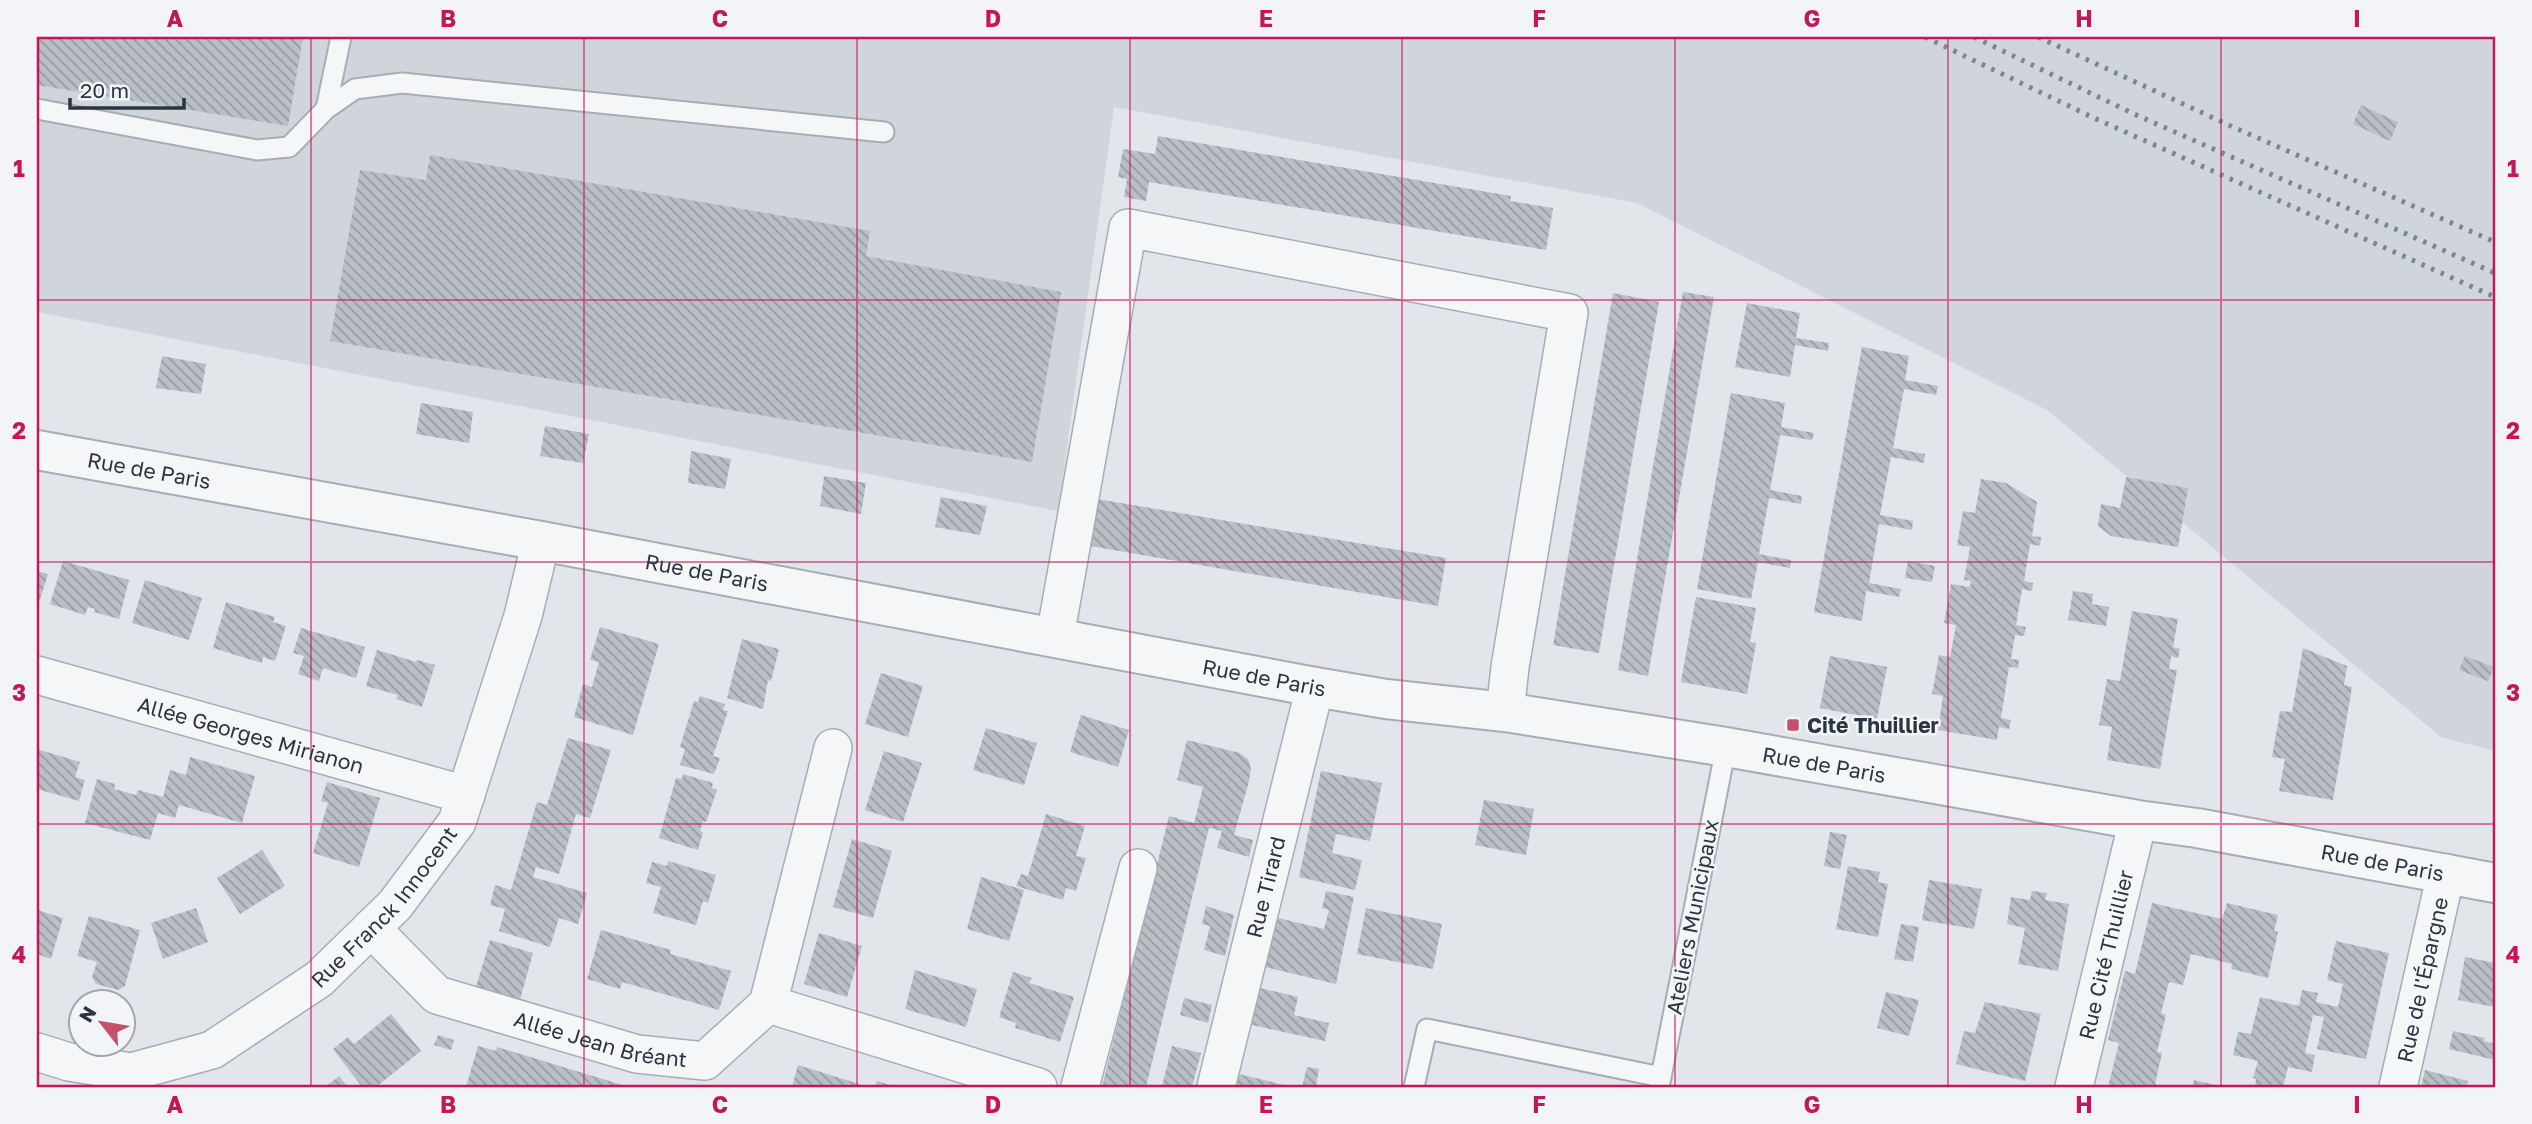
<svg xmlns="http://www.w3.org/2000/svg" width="2532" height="1124" font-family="'Golos Text',sans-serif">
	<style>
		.built { fill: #d0d5db }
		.building { fill: url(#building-back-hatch) }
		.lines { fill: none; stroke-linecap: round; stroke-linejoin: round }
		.service-casing { stroke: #a7adb4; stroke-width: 23 }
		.minor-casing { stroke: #a7adb4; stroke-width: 40 }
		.tertiary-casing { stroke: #a7adb4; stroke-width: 42 }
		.service { stroke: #f5f6f8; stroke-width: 19 }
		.minor { stroke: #f5f6f8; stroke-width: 37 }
		.tertiary { stroke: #f5f6f8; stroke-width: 38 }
		.rail { stroke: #7c8692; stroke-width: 5; stroke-dasharray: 3.5 7; stroke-linecap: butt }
		.grid { fill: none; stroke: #c2185b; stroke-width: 2; stroke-opacity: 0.55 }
		.poi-dot { fill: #c64f6b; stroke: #f2f4f7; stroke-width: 2.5 }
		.labels { text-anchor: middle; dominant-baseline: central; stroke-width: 5; stroke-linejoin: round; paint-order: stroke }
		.street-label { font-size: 21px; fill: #2b3541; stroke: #f2f4f7 }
		.poi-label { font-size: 21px; font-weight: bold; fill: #2b3541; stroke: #f2f4f7; text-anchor: start }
		.neatline { fill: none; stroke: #c2185b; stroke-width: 2.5 }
		.grid-label { font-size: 23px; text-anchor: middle; font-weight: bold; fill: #c2185b }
	</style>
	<defs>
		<pattern id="building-back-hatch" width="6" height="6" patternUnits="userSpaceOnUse" patternTransform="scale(1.75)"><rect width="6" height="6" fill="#babfc6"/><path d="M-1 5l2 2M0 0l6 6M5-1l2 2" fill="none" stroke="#979ca2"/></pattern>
	</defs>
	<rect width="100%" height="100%" fill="#e2e6ea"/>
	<!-- built -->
	<path class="built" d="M37,37H2495V751L2441,737L2047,410L1637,203L1114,107L1058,511L37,312Z"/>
	<!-- building -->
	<g class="building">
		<path d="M37,37H303L288,126L37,85Z"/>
		<path d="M2361,105L2398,122L2390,141L2353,124Z"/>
		<path d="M1158,136L1511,196L1510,201L1553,208L1546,250L1149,182L1146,201L1124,197L1127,179L1118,177L1123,149L1155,154Z"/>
		<path d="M430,155L870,231L866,256L1061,292L1032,462L330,341L360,170L426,180Z"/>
		<path d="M1683,292L1714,297L1648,676L1618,670Z"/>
		<path d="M1613,293L1659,302L1599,653L1553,645Z"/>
		<path d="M1747,303L1800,313L1796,338L1829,343L1828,351L1795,345L1790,377L1735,367Z"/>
		<path d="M1862,347L1909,356L1905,380L1938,386L1936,395L1904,389L1893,448L1925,454L1924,463L1891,457L1880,515L1913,521L1912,530L1879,524L1869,583L1901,589L1899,597L1866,591L1862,621L1814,612Z"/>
		<path d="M162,356L206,364L201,394L156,388Z"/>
		<path d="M1731,393L1785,403L1781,427L1814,433L1812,440L1780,435L1770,490L1802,496L1801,504L1769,498L1759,554L1791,560L1790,568L1758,562L1751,599L1697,589Z"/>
		<path d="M421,403L473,412L469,443L416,434Z"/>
		<path d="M545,426L589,434L583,463L540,456Z"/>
		<path d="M691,451L731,459L725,489L688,483Z"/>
		<path d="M824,476L866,483L861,514L820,506Z"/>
		<path d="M2126,477L2188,488L2178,547L2111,536L2098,526L2101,504L2120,508Z"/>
		<path d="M1981,479L2006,483L2037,502L2032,536L2041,537L2040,546L2030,544L2024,581L2033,583L2032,591L2022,589L2016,625L2026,627L2024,636L2015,635L2011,659L2019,660L2018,668L2009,667L2001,718L2011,720L2009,729L1999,727L1997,740L1938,730L1943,696L1932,694L1939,655L1950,657L1956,625L1944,623L1951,584L1970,587L1971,581L1964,580L1970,547L1957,545L1963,511L1975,513Z"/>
		<path d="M941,497L987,506L980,535L935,527Z"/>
		<path d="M1097,499L1446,558L1438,606L1090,546Z"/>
		<path d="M63,561L129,580L119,619L94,612L95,609L88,607L85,615L50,604Z"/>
		<path d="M1908,561L1935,566L1932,582L1905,578Z"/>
		<path d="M37,571L48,574L37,609Z"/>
		<path d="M145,580L202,598L189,640L132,623Z"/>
		<path d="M2073,591L2093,594L2092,604L2109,607L2106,626L2068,620Z"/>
		<path d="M1696,597L1756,608L1750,642L1756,643L1747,694L1681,682Z"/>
		<path d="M226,602L275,617L273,622L286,626L275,661L263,657L262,663L213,648Z"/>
		<path d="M2132,611L2178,619L2173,647L2180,649L2178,658L2171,656L2169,669L2177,670L2160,769L2107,760L2112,727L2099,725L2107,679L2120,681Z"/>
		<path d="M600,627L659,644L633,735L574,717L583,684L592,687L599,662L590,660Z"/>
		<path d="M301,628L365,647L356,678L323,668L319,681L298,674L304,656L293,653Z"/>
		<path d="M742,639L779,649L771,681L768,680L763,709L727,698Z"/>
		<path d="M2303,648L2347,666L2344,685L2352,687L2333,800L2279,791L2285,759L2272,757L2280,711L2292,712Z"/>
		<path d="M377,650L416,662L417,660L435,665L422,707L396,699L398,695L366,686Z"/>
		<path d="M1830,656L1887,667L1877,719L1820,708Z"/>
		<path d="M2465,656L2494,667L2488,681L2459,670Z"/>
		<path d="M881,673L923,686L908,737L865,724Z"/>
		<path d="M700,696L725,704L723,710L728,711L713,756L720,758L714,774L680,765L685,749L680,747L694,701L698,702Z"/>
		<path d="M1081,715L1129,730L1118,767L1070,752Z"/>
		<path d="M986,728L1037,743L1024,785L973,770Z"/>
		<path d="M568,738L611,750L590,818L576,814L559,874L536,867L533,877L587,893L578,924L559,918L550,947L499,931L505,909L490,905L495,885L511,890L537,802L547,805Z"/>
		<path d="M1187,740L1240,753L1248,759L1251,769L1249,781L1234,835L1253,840L1249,857L1217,848L1222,831L1209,828L1146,1087H1102L1169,816L1194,823L1203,787L1177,780Z"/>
		<path d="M37,749L80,762L75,777L85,780L79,801L37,789Z"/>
		<path d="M884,751L922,763L903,822L865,810Z"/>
		<path d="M190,757L255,776L242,823L179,805L175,818L158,813L150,840L85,823L97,779L115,784L114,789L136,795L138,790L163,797L170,770L186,775Z"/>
		<path d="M1321,771L1382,783L1370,841L1336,834L1332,853L1362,860L1355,890L1299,877Z"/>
		<path d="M683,774L713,783L712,788L717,790L706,822L703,821L700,831L703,832L698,850L659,838L676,778L682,779Z"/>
		<path d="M327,782L380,798L359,867L313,853L328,803L321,801Z"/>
		<path d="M1484,800L1534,809L1526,855L1475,845Z"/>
		<path d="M1046,814L1085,826L1076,856L1086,858L1076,891L1066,888L1063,900L1016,886L1021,874L1028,876Z"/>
		<path d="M1830,832L1847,835L1840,869L1824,866Z"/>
		<path d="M852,839L892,851L873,918L833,907Z"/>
		<path d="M262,850L285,886L240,914L217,878Z"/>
		<path d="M668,861L716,875L708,903L703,901L696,925L653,913L661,887L646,883L652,862L667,866Z"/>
		<path d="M1848,866L1880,872L1878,882L1888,884L1878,937L1836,929Z"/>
		<path d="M981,877L1024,890L1009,941L967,929Z"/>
		<path d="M1929,880L1982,889L1974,929L1922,920Z"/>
		<path d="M1326,891L1354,897L1336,984L1265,967L1278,918L1324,929L1329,910L1322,908Z"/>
		<path d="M2032,891L2047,893L2045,900L2069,904L2058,971L2018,964L2025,928L2007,924L2011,897L2030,900Z"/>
		<path d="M2152,903L2222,919L2227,903L2278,915L2274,931L2278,932L2268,978L2231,969L2232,964L2191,954L2183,985L2169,982L2161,1013L2166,1015L2157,1052L2162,1053L2155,1084L2162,1087H2108L2119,1043L2108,1040L2125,971L2135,974Z"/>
		<path d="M1206,906L1234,915L1225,956L1204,950L1210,926L1202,924Z"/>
		<path d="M196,908L208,942L163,959L151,923Z"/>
		<path d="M1366,908L1442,924L1433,969L1357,954Z"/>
		<path d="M37,910L63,918L51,959L37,954Z"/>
		<path d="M89,916L140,930L125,986L118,990L96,984L92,977L97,962L77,956Z"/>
		<path d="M1901,924L1919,927L1913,962L1894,959Z"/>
		<path d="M601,930L671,950L670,954L731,971L719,1010L622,982L620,989L587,979Z"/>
		<path d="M819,933L862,946L847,997L804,984Z"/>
		<path d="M490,940L533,953L519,1003L475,990Z"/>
		<path d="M2336,941L2389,953L2366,1059L2317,1049L2324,1017L2313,1015L2305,1053L2315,1055L2312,1072L2288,1067L2283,1087H2255L2256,1079L2253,1078L2258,1061L2233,1055L2238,1032L2251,1034L2260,997L2299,1006L2302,990L2318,993L2316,1002L2338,1007L2343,984L2327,980Z"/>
		<path d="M2465,957L2495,963V1007L2458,1000Z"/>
		<path d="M915,970L977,989L966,1027L905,1009Z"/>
		<path d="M1013,972L1032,978L1029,983L1074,997L1060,1042L1015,1028L1016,1023L999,1017Z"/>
		<path d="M1260,988L1298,997L1294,1015L1329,1023L1325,1041L1252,1025Z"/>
		<path d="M1886,992L1919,1000L1909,1036L1877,1028Z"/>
		<path d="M1184,998L1212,1005L1208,1023L1180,1015Z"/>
		<path d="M1985,1002L2041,1014L2025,1081L1956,1064L1964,1031L1975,1033Z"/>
		<path d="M391,1014L421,1051L376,1087H362L333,1049L348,1037L354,1044Z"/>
		<path d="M2453,1031L2485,1038L2484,1041L2495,1044V1060L2449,1049Z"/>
		<path d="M438,1035L454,1040L451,1050L434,1045Z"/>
		<path d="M478,1046L496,1051L497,1047L629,1087H466Z"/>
		<path d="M1172,1046L1201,1053L1192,1087L1162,1086Z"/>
		<path d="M798,1065L869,1087H792Z"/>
		<path d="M1307,1067L1319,1069L1316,1087H1302Z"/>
		<path d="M2425,1070L2468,1081L2466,1087H2421Z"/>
		<path d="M1239,1074L1288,1086L1287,1087H1236Z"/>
		<path d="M339,1076L348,1087H325Z"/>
		<path d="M2194,1080L2221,1086V1087H2192Z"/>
		<path d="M877,1081L897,1087H875Z"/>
	</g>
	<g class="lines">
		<defs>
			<g id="service">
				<path d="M37,109L257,150L289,147L326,109L355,89L402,83L884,132"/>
				<path d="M326,109L341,37"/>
				<path d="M1414,1087L1427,1029L1661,1077"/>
				<path d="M1659,1087L1726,747"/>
			</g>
			<g id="minor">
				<path d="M1055,637L1128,228L1569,313L1510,667L1505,712"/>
				<path id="s1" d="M37,675L466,795"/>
				<path id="s2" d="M371,928L437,995L637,1054L705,1061L768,1004L1038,1087"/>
				<path d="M768,1004L833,748"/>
				<path id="s3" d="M37,1052L69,1062L131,1072L212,1050L319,979L395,905L457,822L523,616L541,541"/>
				<path d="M1080,1087L1138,868"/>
				<path id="s4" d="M1216,1087L1315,687"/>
				<path id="s5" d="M2074,1087L2138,820"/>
				<path id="s6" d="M2398,1087L2446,873"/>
			</g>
			<g id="tertiary">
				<path id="s7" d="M37,450L541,541L1315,687L1386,699L1505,712L1726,747L2138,820L2197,828L2495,883"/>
			</g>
		</defs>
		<!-- service casing -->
		<use href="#service" class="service-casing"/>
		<!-- minor casing -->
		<use href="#minor" class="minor-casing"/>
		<!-- tertiary casing -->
		<use href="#tertiary" class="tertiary-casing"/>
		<!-- service -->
		<use href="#service" class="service"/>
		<!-- minor -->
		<use href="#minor" class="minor"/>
		<!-- tertiary -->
		<use href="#tertiary" class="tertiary"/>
		<!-- rail -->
		<g class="rail">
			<path d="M1925,37L2094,118L2495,297"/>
			<path d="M1974,37L2134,114L2495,273"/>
			<path d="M2038,37L2233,127L2495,242"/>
		</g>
	</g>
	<!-- grid -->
	<path class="grid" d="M311,37V1087M584,37V1087M857,37V1087M1130,37V1087M1402,37V1087M1675,37V1087M1948,37V1087M2221,37V1087M37,300H2495M37,562H2495M37,824H2495"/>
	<!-- markers -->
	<rect class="poi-dot" x="1786" y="718" width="14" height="14" rx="3.5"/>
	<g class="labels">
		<!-- street labels -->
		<g class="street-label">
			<text stroke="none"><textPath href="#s7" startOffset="114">Rue de Paris</textPath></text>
			<text stroke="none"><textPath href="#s7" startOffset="681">Rue de Paris</textPath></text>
			<text stroke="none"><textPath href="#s7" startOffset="1248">Rue de Paris</textPath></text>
			<text stroke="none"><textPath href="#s1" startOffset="222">Allée Georges Mirianon</textPath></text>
			<text stroke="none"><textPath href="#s7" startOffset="1815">Rue de Paris</textPath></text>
			<text stroke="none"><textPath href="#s7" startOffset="2382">Rue de Paris</textPath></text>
			<text stroke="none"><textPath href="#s4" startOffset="206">Rue Tirard</textPath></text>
			<text stroke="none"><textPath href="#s3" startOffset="406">Rue Franck Innocent</textPath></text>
			<text transform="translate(1692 917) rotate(-79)">Ateliers Municipaux</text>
			<text stroke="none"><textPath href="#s5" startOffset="136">Rue Cité Thuillier</textPath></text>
			<text stroke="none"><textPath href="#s6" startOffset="110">Rue de l'Épargne</textPath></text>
			<text stroke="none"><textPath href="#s2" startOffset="264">Allée Jean Bréant</textPath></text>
		</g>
		<!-- poi labels -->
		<g class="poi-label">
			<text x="1807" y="725">Cité Thuillier</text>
		</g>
	</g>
	<!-- border -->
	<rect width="2532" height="1124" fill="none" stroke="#f2f4f7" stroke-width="77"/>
	<!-- north arrow -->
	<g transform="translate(102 1023) rotate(301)"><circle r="33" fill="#f2f4f7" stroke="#a2a8ae" stroke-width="2"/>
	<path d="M0-5L12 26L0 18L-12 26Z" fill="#c64f6b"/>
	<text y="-10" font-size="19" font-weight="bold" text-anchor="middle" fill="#2b3541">N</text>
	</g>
	<!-- scale -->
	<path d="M70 98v10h114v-10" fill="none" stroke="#2b3541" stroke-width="3.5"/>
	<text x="80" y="98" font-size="21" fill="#2b3541" stroke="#f2f4f7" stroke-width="5" paint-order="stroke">20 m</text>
	<rect x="38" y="38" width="2456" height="1048" class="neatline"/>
	<g class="grid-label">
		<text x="175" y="27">A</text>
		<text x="448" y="27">B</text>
		<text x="720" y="27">C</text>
		<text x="993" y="27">D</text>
		<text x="1266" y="27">E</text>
		<text x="1539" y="27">F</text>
		<text x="1812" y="27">G</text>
		<text x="2084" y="27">H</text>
		<text x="2357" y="27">I</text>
		<text x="19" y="177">1</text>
		<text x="2513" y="177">1</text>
		<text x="19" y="439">2</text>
		<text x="2513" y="439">2</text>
		<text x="19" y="701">3</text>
		<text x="2513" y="701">3</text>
		<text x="19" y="963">4</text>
		<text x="2513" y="963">4</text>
		<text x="175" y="1113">A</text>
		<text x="448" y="1113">B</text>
		<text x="720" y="1113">C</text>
		<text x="993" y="1113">D</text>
		<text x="1266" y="1113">E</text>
		<text x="1539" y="1113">F</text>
		<text x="1812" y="1113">G</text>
		<text x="2084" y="1113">H</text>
		<text x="2357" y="1113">I</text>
	</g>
</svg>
